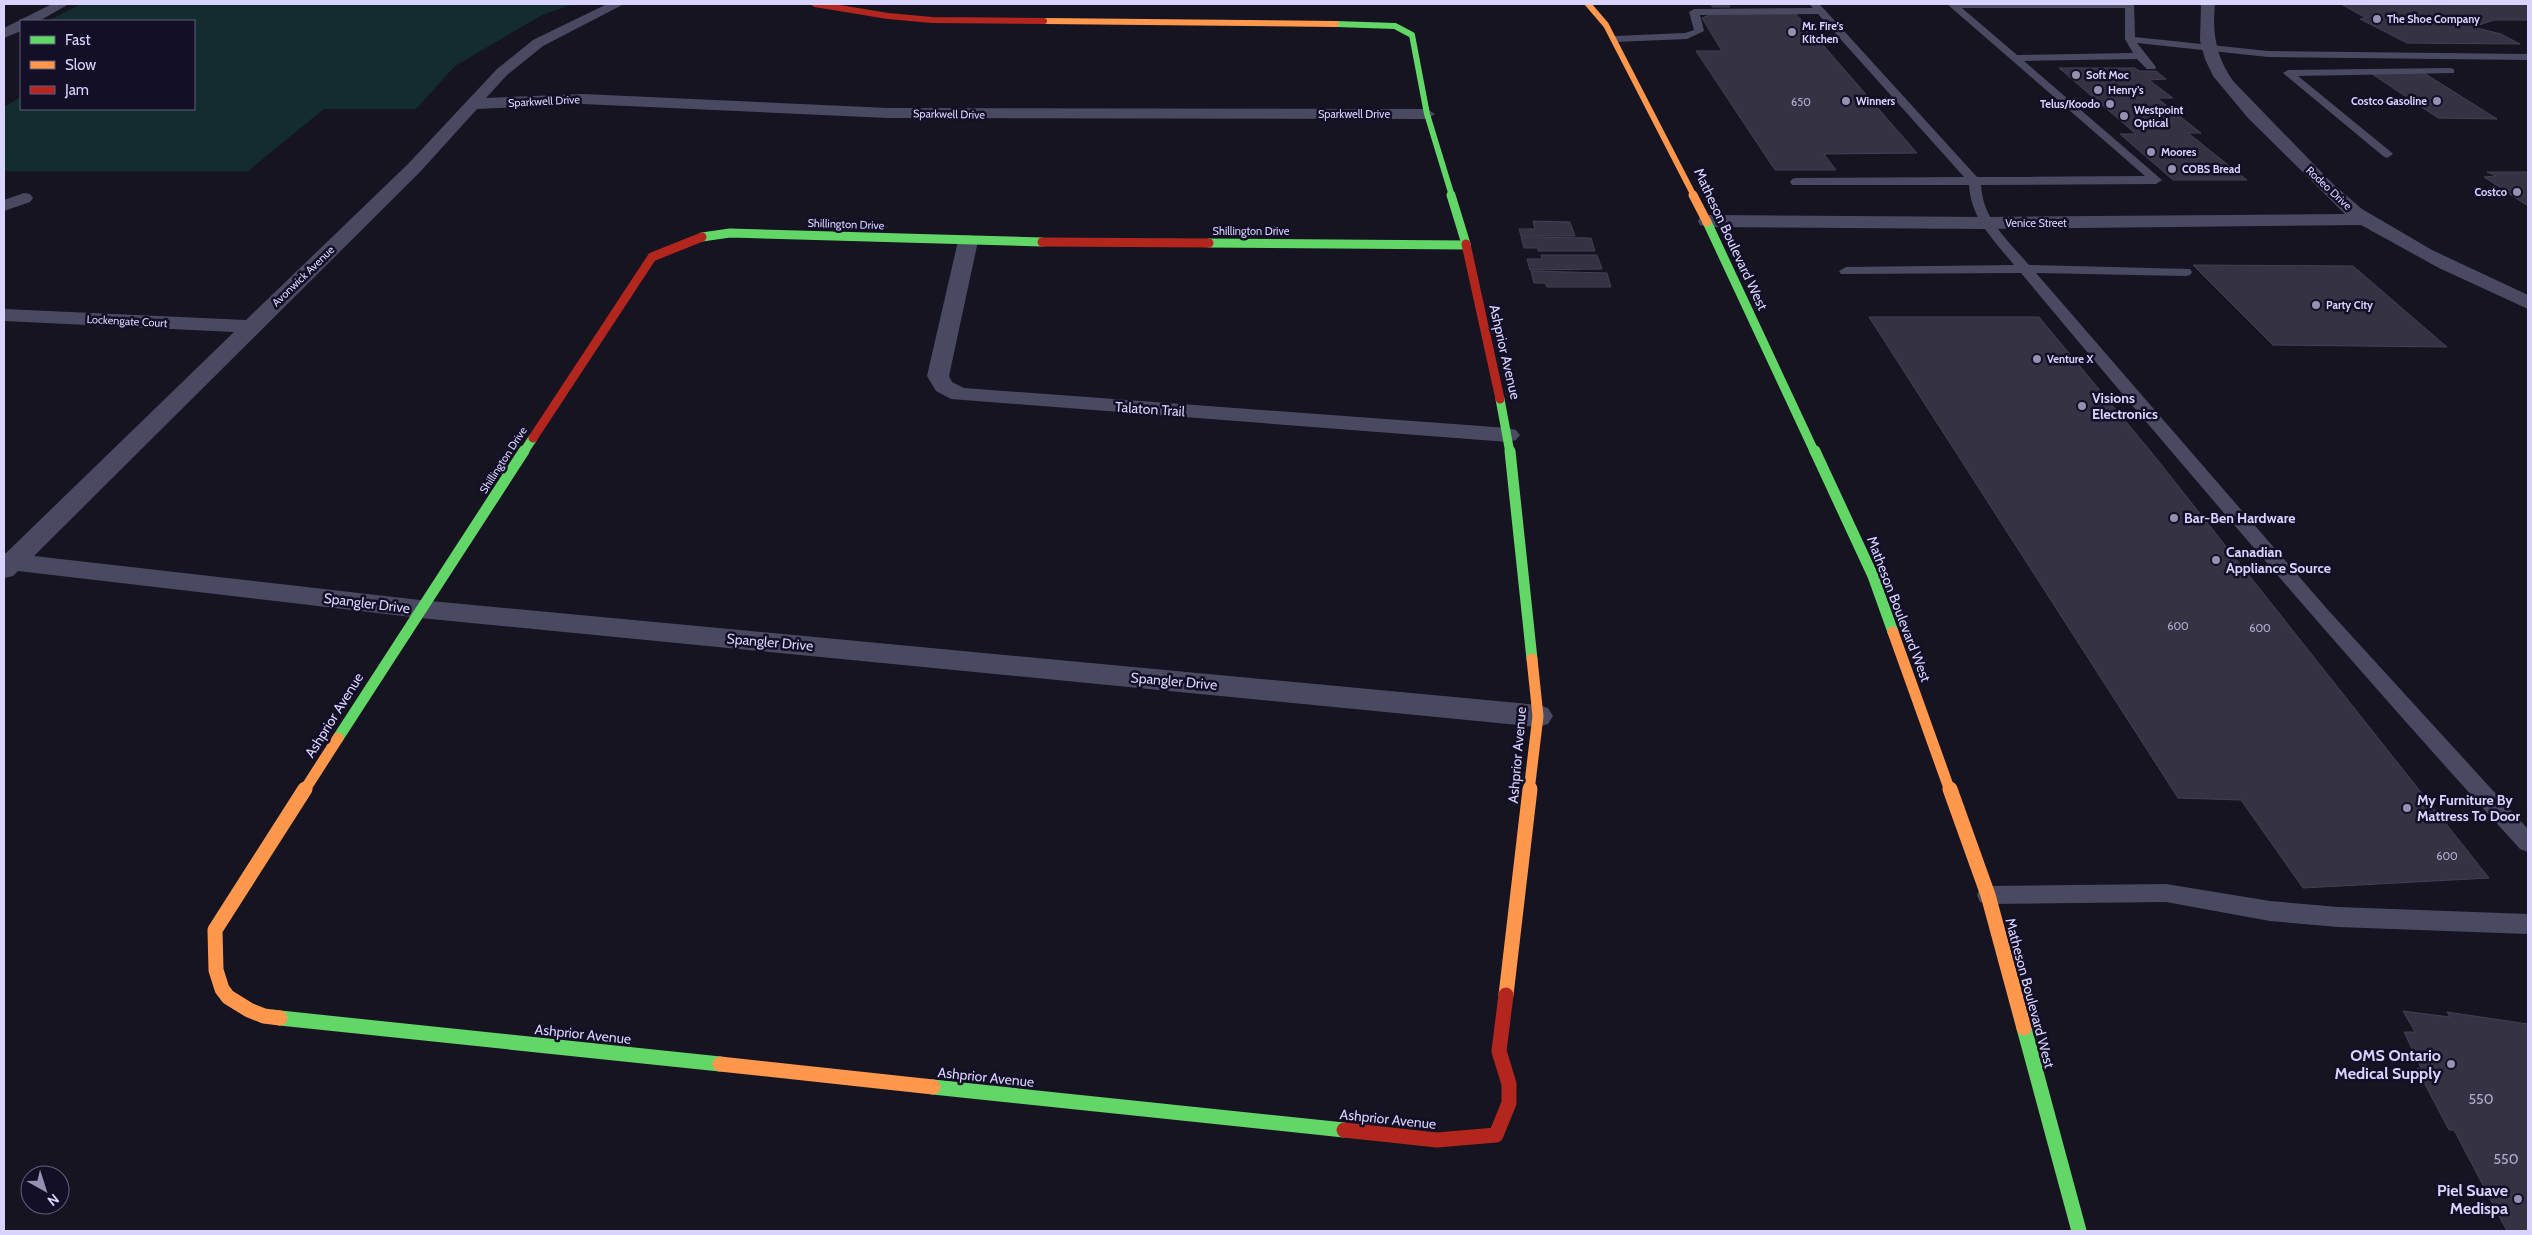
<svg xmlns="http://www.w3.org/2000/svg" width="2532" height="1235" font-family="Cabin,sans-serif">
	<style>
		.green { fill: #132c2d }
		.building { fill: #343243; stroke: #433f54 }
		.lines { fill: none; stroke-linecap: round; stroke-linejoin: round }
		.lane { fill: #4a4962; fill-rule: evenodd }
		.street { fill: #4a4962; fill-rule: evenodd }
		.fast-far3 { stroke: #63d668; stroke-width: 6 }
		.fast-far2 { stroke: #63d668; stroke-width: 9 }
		.fast-far1 { stroke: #63d668; stroke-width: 11 }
		.fast { stroke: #63d668; stroke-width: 15 }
		.slow-far3 { stroke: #ff974d; stroke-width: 6 }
		.slow-far2 { stroke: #ff974d; stroke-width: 9 }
		.slow-far1 { stroke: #ff974d; stroke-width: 11 }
		.slow { stroke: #ff974d; stroke-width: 15 }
		.jam-far2 { stroke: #b3261e; stroke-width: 6 }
		.jam-far1 { stroke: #b3261e; stroke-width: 9 }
		.jam { stroke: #b3261e; stroke-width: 15 }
		.poi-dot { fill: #9591b1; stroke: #130f26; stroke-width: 2 }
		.labels { text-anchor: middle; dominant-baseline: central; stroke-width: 5; stroke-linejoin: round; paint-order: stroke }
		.far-poi-label { font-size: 11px; font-weight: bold; fill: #d9d4ff; stroke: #130f26; text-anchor: start }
		.far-street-label { font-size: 11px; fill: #d9d4ff; stroke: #130f26 }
		.number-label { font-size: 11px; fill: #b0acd0 }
		.street-label { font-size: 14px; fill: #d9d4ff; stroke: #130f26 }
		.poi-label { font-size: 14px; font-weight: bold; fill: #d9d4ff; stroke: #130f26; text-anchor: start }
		.near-number-label { font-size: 14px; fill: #b0acd0 }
		.near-poi-label { font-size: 16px; font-weight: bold; fill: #d9d4ff; stroke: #130f26; text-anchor: end }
	</style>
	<rect width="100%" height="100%" fill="#161421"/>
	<!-- green -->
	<path class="green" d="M81,4H573L542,15L455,66L416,109H324L248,171H4V107L21,97V109H194V21H48Z"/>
	<!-- building -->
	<g class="building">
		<path d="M1710,4H1727L1730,7H1713Z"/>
		<path d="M2341,4H2528V20H2494L2473,27L2501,34L2520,44L2407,43L2360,19L2366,18Z"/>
		<path d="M1712,14H1796L1917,153L1824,154L1836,170H1775L1696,51H1722L1702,18Z"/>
		<path d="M2059,68H2135L2139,71H2156L2166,79L2149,80L2173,98H2157L2201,133H2188L2247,180H2173L2120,134H2136Z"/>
		<path d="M2424,73L2497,119L2438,118L2372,74Z"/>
		<path d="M2487,172H2528V206L2484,177L2496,176Z"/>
		<path d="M1533,221L1570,222L1575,236H1521L1519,229H1535Z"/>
		<path d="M1521,237L1591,238L1595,251H1538V248H1524Z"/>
		<path d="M1541,255H1597L1602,269L1530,270L1527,259H1542Z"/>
		<path d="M2193,265L2353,266L2447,347L2273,345Z"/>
		<path d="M1531,271L1607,273L1611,287H1547L1545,283H1534Z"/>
		<path d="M1869,317H2039L2152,453L2489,878L2303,888L2241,800L2178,798Z"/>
		<path d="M2403,1011L2450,1017L2447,1012L2528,1024V1231H2507L2454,1130H2449L2417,1069L2421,1068L2404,1032H2415Z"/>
	</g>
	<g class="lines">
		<!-- lane -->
		<g class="lane">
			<path d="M1809,4H1819L1824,9L1977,177L2145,176L1947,4H2134L2135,37L2268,51L2528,54V60L2268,57L2137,43L2156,67L2155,69H2147L2137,59L2024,61L2162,180L2156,184L1981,185C1983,220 2007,239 2029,265L2190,269L2192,272L2190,275L2185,276L2036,273L2328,610L2528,829V852L2520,849C2349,661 2184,468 2021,273L1841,274L1839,271L1846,267L2014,265C1994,240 1971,219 1969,185H1792L1790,182L1792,179L1796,178L1964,177L1818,14L1700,15L1704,31L1687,39L1615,42L1610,39L1615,36L1685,33L1694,30L1689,12L1694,9L1813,8ZM1962,8H2125V39L2133,53L2017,55Z"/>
			<path d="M2450,68L2454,69V73L2298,76L2391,152L2393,154L2387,158L2383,156L2283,73L2288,70Z"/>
			<path d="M2166,884L2270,901L2338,907L2528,914V934L2338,927L2270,921L2166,902L1988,904L1980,902L1977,895L1980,888L1988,886Z"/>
		</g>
		<!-- street -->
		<g class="street">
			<path d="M52,4H69L39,21H21V31L4,38V28Z"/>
			<path d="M607,4H624L543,46L507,75L486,98L583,94L888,108L1427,109L1435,114L1427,119L888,118L583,104L477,109L420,172L34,556L420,600L1538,705L1548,708L1553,716L1548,724L1538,727L420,618L18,571L13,576L4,578V553H6L234,332L4,321V309L246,320L408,164L497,69L533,40Z"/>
			<path d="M2201,4H2215C2212,33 2216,58 2234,82L2333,184L2362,209L2432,250L2528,295V309L2439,268L2361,225L1986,229L1707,227L1700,225L1698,221L1700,217L1707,215L1986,217L2345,214L2248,118L2213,76L2205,59L2200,41Z"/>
			<path d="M24,193L30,194L33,198L30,202L4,211V200Z"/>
			<path d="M968,235L975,237L978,241L949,376L952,382L964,388L1508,428L1516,430L1520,435L1516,440L1508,442L951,399L936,391L927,376L958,241L961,237Z"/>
		</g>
		<!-- fast-far3 -->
		<path class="fast-far3" d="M1336,24L1395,26L1412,35L1427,114L1452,196"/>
		<!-- fast-far2 -->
		<g class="fast-far2">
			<path d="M1451,195L1466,244"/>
			<path d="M1707,222L1815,453"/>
			<path d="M702,237L730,233L1042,242"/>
			<path d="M1209,243L1466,245"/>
			<path d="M1500,399L1510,453"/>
			<path d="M523,453L533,438"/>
		</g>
		<!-- fast-far1 -->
		<g class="fast-far1">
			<path d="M1510,451L1532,659"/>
			<path d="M1815,451L1873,576L1893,632"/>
			<path d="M338,738L524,451"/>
		</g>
		<!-- fast -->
		<g class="fast">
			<path d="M280,1018L720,1064"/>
			<path d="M2024,1028L2079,1231"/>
			<path d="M933,1087L1344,1130"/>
		</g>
		<!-- slow-far3 -->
		<g class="slow-far3">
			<path d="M1588,4L1606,25L1694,196"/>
			<path d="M1044,21L1336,24"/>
		</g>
		<!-- slow-far2 -->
		<path class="slow-far2" d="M1693,195L1707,222"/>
		<!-- slow-far1 -->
		<g class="slow-far1">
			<path d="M1893,632L1950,791"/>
			<path d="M304,791L338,738"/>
			<path d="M1529,791L1538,716L1532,659"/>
		</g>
		<!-- slow -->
		<g class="slow">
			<path d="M1950,789L1988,895L2024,1028"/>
			<path d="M1506,995L1530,789"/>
			<path d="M280,1018L264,1016L249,1010L228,997L222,989L216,970L215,930L305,789"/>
			<path d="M720,1064L933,1087"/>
		</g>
		<!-- jam-far2 -->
		<path class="jam-far2" d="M815,4L888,16L932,20L1044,21"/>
		<!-- jam-far1 -->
		<g class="jam-far1">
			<path d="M1042,242L1209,243"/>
			<path d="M1466,244L1500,399"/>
			<path d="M533,438L652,257L702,237"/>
		</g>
		<!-- jam -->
		<path class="jam" d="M1344,1130L1437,1140L1496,1135L1509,1103V1084L1499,1051L1506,995"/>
	</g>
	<!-- markers -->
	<g class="poi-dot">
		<circle cx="2377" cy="19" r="5"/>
		<circle cx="1792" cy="32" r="5"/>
		<circle cx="2076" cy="75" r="5"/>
		<circle cx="2098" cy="90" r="5"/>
		<circle cx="1846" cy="101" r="5"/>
		<circle cx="2437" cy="101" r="5"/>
		<circle cx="2110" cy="104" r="5"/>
		<circle cx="2124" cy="116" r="5"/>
		<circle cx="2151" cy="152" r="5"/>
		<circle cx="2172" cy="169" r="5"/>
		<circle cx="2517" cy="192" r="5"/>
		<circle cx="2316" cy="305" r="5"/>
		<circle cx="2037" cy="359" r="5"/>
		<circle cx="2082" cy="406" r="5"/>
		<circle cx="2174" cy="518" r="5"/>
		<circle cx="2216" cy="560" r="5"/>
		<circle cx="2407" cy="808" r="5"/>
		<circle cx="2451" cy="1064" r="5"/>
		<circle cx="2518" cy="1199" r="5"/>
	</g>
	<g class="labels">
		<!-- far-poi labels -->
		<g class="far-poi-label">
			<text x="2387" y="19">The Shoe Company</text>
			<text x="1802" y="26">Mr. Fire’s<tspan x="1802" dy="13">Kitchen</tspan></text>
			<text x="2086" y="75">Soft Moc</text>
			<text x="2108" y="90">Henry's</text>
			<text x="1856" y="101">Winners</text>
			<text x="2427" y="101" text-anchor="end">Costco Gasoline</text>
			<text x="2100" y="104" text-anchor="end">Telus/Koodo</text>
			<text x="2134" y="110">Westpoint<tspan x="2134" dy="13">Optical</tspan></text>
			<text x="2161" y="152">Moores</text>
			<text x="2182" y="169">COBS Bread</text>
			<text x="2507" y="192" text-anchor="end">Costco</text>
			<text x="2326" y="305">Party City</text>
			<text x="2047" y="359">Venture X</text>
		</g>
		<!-- far-street labels -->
		<g class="far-street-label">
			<text transform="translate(544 101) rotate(-3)">Sparkwell Drive</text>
			<text transform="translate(949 114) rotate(1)">Sparkwell Drive</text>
			<text x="1354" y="114">Sparkwell Drive</text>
			<text transform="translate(2329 188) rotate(43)">Rodeo Drive</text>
			<text x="2036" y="223">Venice Street</text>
			<text transform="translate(846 224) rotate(2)">Shillington Drive</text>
			<text x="1251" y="231">Shillington Drive</text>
			<text transform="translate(303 276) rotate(-44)">Avonwick Avenue</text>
			<text transform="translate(127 321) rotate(3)">Lockengate Court</text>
			<text transform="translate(503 460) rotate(-57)">Shillington Drive</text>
		</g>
		<!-- number labels -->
		<g class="number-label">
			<text x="1801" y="102">650</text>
			<text x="2178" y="626">600</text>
			<text x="2260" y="628">600</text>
			<text x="2447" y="856">600</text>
		</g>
		<!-- street labels -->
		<g class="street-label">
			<text transform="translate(1731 239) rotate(65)">Matheson Boulevard West</text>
			<text transform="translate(1505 352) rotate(77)">Ashprior Avenue</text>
			<text transform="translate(1150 409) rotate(4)">Talaton Trail</text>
			<text transform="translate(367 603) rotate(7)">Spangler Drive</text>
			<text transform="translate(1899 609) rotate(69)">Matheson Boulevard West</text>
			<text transform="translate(770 642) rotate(5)">Spangler Drive</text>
			<text transform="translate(1174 681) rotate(5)">Spangler Drive</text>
			<text transform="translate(334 715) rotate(-58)">Ashprior Avenue</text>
			<text transform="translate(1517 755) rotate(-85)">Ashprior Avenue</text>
			<text transform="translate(2030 993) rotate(75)">Matheson Boulevard West</text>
			<text transform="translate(583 1034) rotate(6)">Ashprior Avenue</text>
			<text transform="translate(986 1077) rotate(6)">Ashprior Avenue</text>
			<text transform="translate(1388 1119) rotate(6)">Ashprior Avenue</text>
		</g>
		<!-- poi labels -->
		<g class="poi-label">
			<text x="2092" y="398">Visions<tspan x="2092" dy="16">Electronics</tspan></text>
			<text x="2184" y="518">Bar-Ben Hardware</text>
			<text x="2226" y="552">Canadian<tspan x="2226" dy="16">Appliance Source</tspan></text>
			<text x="2417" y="800">My Furniture By<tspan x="2417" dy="16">Mattress To Door</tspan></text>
		</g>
		<!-- near-number labels -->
		<g class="near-number-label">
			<text x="2481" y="1099">550</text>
			<text x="2506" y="1159">550</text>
		</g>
		<!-- near-poi labels -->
		<g class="near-poi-label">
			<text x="2441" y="1055">OMS Ontario<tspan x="2441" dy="18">Medical Supply</tspan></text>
			<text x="2508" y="1190">Piel Suave<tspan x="2508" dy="18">Medispa</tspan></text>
		</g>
	</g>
	<!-- border -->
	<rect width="2532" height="1235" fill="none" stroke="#d9d4ff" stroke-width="10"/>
	<!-- legend -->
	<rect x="20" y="20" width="175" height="90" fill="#130f26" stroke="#625e7d"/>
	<rect x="30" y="36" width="25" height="8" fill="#63d668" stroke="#625e7d"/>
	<text x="65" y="45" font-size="15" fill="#d9d4ff">Fast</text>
	<rect x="30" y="61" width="25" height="8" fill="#ff974d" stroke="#625e7d"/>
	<text x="65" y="70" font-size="15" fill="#d9d4ff">Slow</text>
	<rect x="30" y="86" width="25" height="8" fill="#b3261e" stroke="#625e7d"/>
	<text x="65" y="95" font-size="15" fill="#d9d4ff">Jam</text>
	<!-- north arrow -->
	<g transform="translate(45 1190) rotate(141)"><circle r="24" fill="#130f26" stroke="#625e7d"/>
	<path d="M0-4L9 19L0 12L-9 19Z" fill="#9591b1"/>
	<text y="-8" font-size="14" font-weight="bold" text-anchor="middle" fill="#d9d4ff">N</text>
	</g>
</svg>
